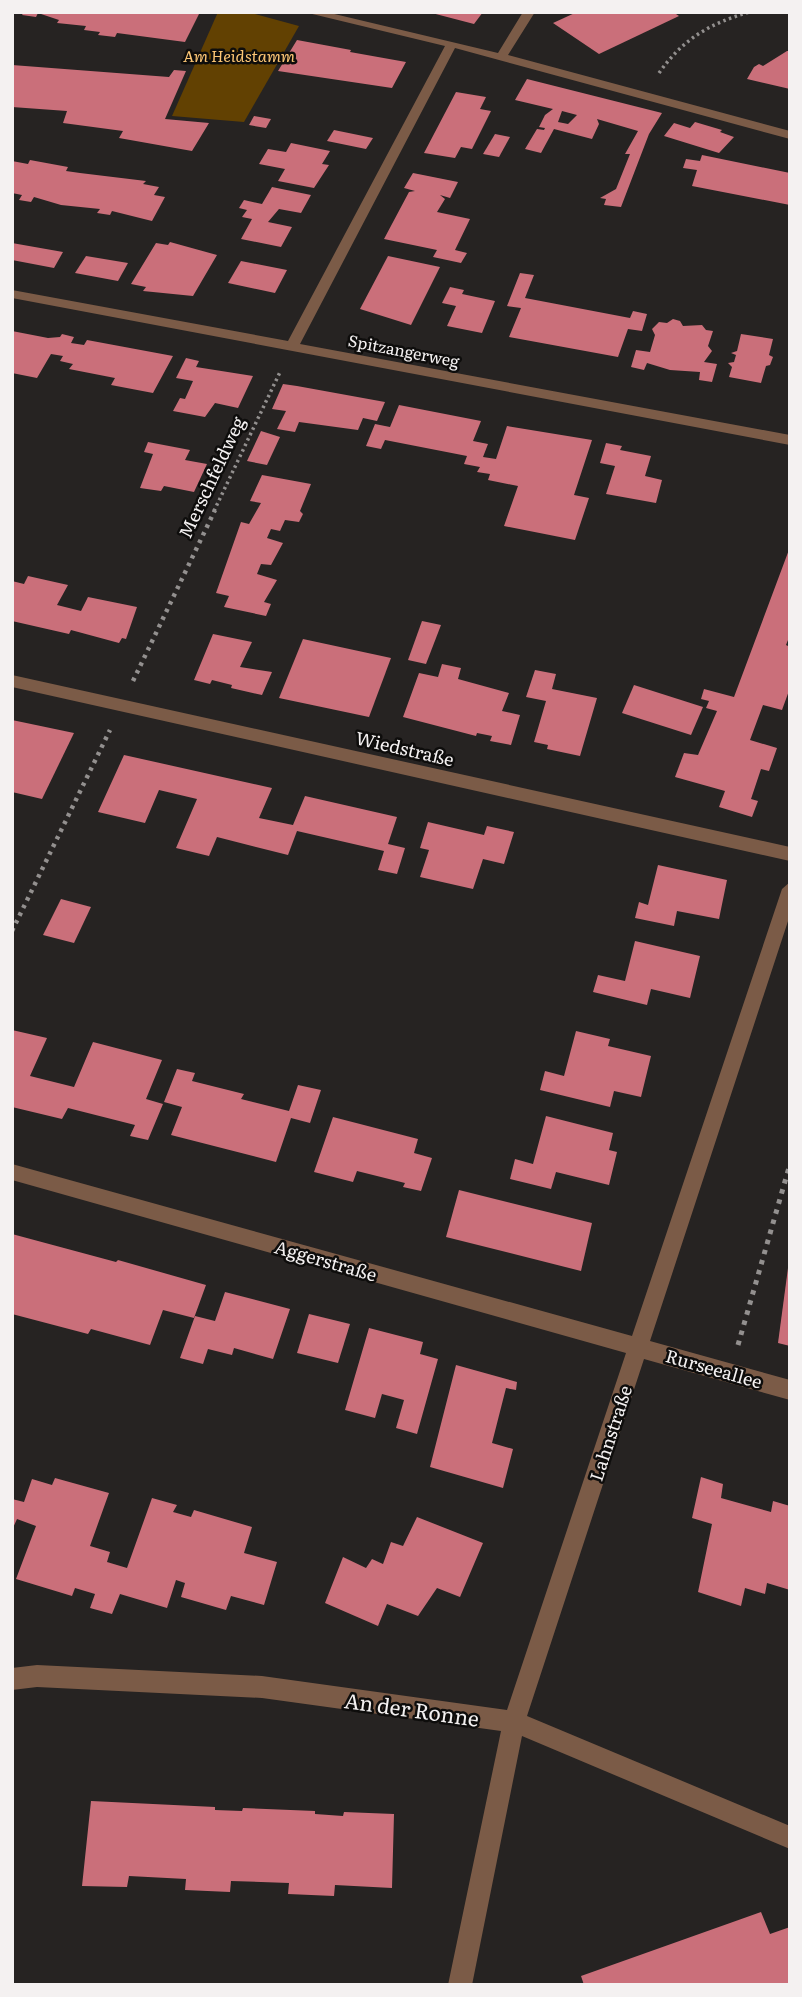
<svg xmlns="http://www.w3.org/2000/svg" width="802" height="1997" font-family="Literata,serif">
	<style>
		.green { fill: #624102 }
		.building { fill: #ca6f7a; fill-rule: evenodd }
		.lines { fill: none; stroke-linecap: round; stroke-linejoin: round }
		.path-far2 { stroke: #93908f; stroke-width: 3.5; stroke-dasharray: 2.5 3.5; stroke-linecap: butt }
		.path-far1 { stroke: #93908f; stroke-width: 4.5; stroke-dasharray: 3.5 5; stroke-linecap: butt }
		.path { stroke: #93908f; stroke-width: 5; stroke-dasharray: 4.5 6; stroke-linecap: butt }
		.street { fill: #7b5b47; fill-rule: evenodd }
		.labels { text-anchor: middle; dominant-baseline: central; stroke-width: 5; stroke-linejoin: round; paint-order: stroke }
		.far-park-label { font-size: 16px; font-style: italic; fill: #fcc675; stroke: #0e0d0c }
		.far-street-label { font-size: 16px; fill: #f4f1f1; stroke: #0e0d0c }
		.street-label { font-size: 18px; fill: #f4f1f1; stroke: #0e0d0c }
		.near-street-label { font-size: 21px; fill: #f4f1f1; stroke: #0e0d0c }
	</style>
	<rect width="100%" height="100%" fill="#262322"/>
	<!-- green -->
	<path class="green" d="M218,12H248L299,26L244,122L172,116Z"/>
	<!-- building -->
	<g class="building">
		<path d="M24,12H200L185,42L117,33L115,37L98,35L100,32L84,30L86,26L57,23L59,20L38,13L36,17L22,15Z"/>
		<path d="M428,12H483L474,24Z"/>
		<path d="M577,12H673L679,16L599,54L553,23Z"/>
		<path d="M297,40L351,50L350,52L406,62L392,88L278,71Z"/>
		<path d="M787,51H790V89L747,79L754,67L759,64L763,66Z"/>
		<path d="M12,65L169,77L174,70L186,71L165,119L209,123L192,151L119,138L123,131L63,123L67,111L12,107Z"/>
		<path d="M527,79L662,113L649,134L621,207L604,205L606,199L600,198L616,189L630,154H625L638,131L597,119L599,124L592,139L554,129L541,153L525,149L537,129L544,130L545,128L539,127L545,115L553,109L515,100ZM562,111L577,115L568,124L558,122Z"/>
		<path d="M456,92L486,97L480,109L491,111L472,149L461,147L455,158L424,153Z"/>
		<path d="M254,116L271,119L266,128L249,125Z"/>
		<path d="M695,122L722,130L720,132L734,137L719,153L664,136L674,123L690,128Z"/>
		<path d="M334,130L373,138L366,149L327,141Z"/>
		<path d="M495,134L510,137L499,157L483,154Z"/>
		<path d="M291,143L330,151L322,164L329,165L314,188L278,181L285,169L259,164L268,149L286,152Z"/>
		<path d="M702,155L790,173V205L692,186L697,170L683,168L686,159L700,161Z"/>
		<path d="M30,160L68,167L66,171L80,173L146,181L143,184L159,187L154,195L165,197L152,221L112,211L110,215L97,213L100,209L61,205L34,197L31,202L19,200L22,195L12,193V161L28,164Z"/>
		<path d="M413,173L458,182L450,198L440,195L445,199L437,212L470,219L455,250L467,253L461,263L433,257L437,250L384,239L409,192L415,191L404,188Z"/>
		<path d="M272,187L311,195L301,213L279,209L268,222L292,227L281,247L241,239L252,219L242,217L247,210L239,208L244,200L262,204Z"/>
		<path d="M170,242L217,255L193,296L143,291L146,287L131,284L156,243L168,245Z"/>
		<path d="M12,243L63,252L54,268L12,260Z"/>
		<path d="M86,256L128,263L118,281L75,273Z"/>
		<path d="M388,256L440,267L411,325L360,309Z"/>
		<path d="M241,261L287,270L275,293L228,283Z"/>
		<path d="M520,273L534,275L525,298L630,318L633,311L647,314L642,331L628,329L618,357L509,337L521,308L507,306Z"/>
		<path d="M450,287L464,290L462,294L495,301L482,333L447,326L456,306L442,303Z"/>
		<path d="M673,319L680,321L683,326L702,325L706,330L713,331L708,346L712,351L704,362L717,364L712,382L699,380L700,372L670,370L647,363L644,370L631,367L636,350L650,352L655,335L652,329L659,322L667,323Z"/>
		<path d="M12,331L48,338L60,337L62,334L74,337L71,343L84,345L87,340L173,356L153,393L111,385L115,378L69,369L73,364L60,361L63,356L51,354L37,378L12,373Z"/>
		<path d="M741,334L773,339L769,355L773,357L770,365L766,366L761,383L729,377L732,367L728,363L734,362L736,355L731,353L737,351Z"/>
		<path d="M186,358L199,361L196,367L253,376L238,408L215,403L205,417L173,411L180,398L185,399L193,381L176,378Z"/>
		<path d="M283,384L297,386L385,402L377,421L363,418L358,430L299,422L295,432L277,429L286,411L272,409Z"/>
		<path d="M399,405L481,421L473,441L488,444L483,457L496,459L507,426L592,440L574,495L589,498L575,540L504,526L518,486L488,480L490,474L477,472L480,467L464,464L467,456L385,440L381,449L366,446L375,424L390,427Z"/>
		<path d="M261,431L280,437L267,465L247,461Z"/>
		<path d="M148,442L190,450L185,460L207,464L194,492L164,486L161,491L140,488L153,454L144,452Z"/>
		<path d="M606,443L622,446L620,450L651,456L645,476L662,480L656,503L606,494L615,466L600,463Z"/>
		<path d="M262,475L311,484L300,511L303,514L299,522L285,520L280,531L271,529L267,538L283,543L271,565L261,564L257,574L277,580L264,602L271,604L266,616L224,607L229,596L216,593L241,522L249,524L261,503L250,501Z"/>
		<path d="M790,547V635L786,645L790,647V688L782,710L763,705L750,740L777,748L769,771L761,769L751,799L758,801L752,817L719,807L725,791L675,777L684,753L698,755L717,711L706,708L709,701L701,699L704,689L734,697Z"/>
		<path d="M28,576L68,585L57,605L81,611L88,597L137,607L126,639L122,638L119,643L71,630L69,634L12,621V581L24,584Z"/>
		<path d="M422,621L441,625L426,664L408,660Z"/>
		<path d="M213,634L252,642L240,667L272,672L262,695L231,688L232,685L212,680L210,684L194,680Z"/>
		<path d="M303,639L391,658L369,717L279,698Z"/>
		<path d="M442,664L461,668L458,679L509,693L502,711L520,715L511,745L490,741L492,736L477,733L476,736L403,717L419,673L438,677Z"/>
		<path d="M535,670L556,674L552,689L597,698L580,756L547,749L548,745L534,742L546,701L526,697Z"/>
		<path d="M634,685L703,707L691,735L622,713Z"/>
		<path d="M12,720L74,733L42,799L12,792Z"/>
		<path d="M124,755L272,788L259,818L293,825L305,796L397,817L388,844L405,848L397,874L378,870L384,851L297,831L288,855L217,837L209,856L176,848L197,799L159,790L145,823L98,812Z"/>
		<path d="M428,822L484,835L487,826L514,832L504,864L483,859L473,889L420,877L429,850L420,848Z"/>
		<path d="M658,865L727,880L719,919L677,911L674,926L635,918L639,902L648,905Z"/>
		<path d="M61,899L91,907L74,943L43,935Z"/>
		<path d="M635,941L700,956L690,998L651,989L647,1005L593,992L598,975L625,981Z"/>
		<path d="M12,1030L47,1038L30,1076L74,1087L93,1042L162,1060L146,1099L163,1104L148,1140L130,1136L135,1125L68,1108L62,1119L12,1107Z"/>
		<path d="M576,1031L610,1039L608,1046L651,1056L641,1097L614,1091L610,1107L540,1090L545,1071L564,1076Z"/>
		<path d="M177,1069L195,1073L192,1081L244,1094L241,1099L289,1111L298,1085L321,1090L310,1123L291,1118L276,1162L171,1135L182,1107L164,1102Z"/>
		<path d="M546,1116L613,1133L609,1150L617,1152L609,1185L556,1172L551,1189L510,1179L515,1159L533,1164Z"/>
		<path d="M333,1117L418,1139L414,1153L432,1158L421,1191L403,1187L405,1183L357,1171L353,1182L314,1172Z"/>
		<path d="M459,1190L592,1223L581,1271L446,1237Z"/>
		<path d="M12,1234L116,1262L118,1260L206,1285L194,1318L163,1310L150,1345L91,1329L88,1334L12,1314Z"/>
		<path d="M788,1268H790V1346L778,1343Z"/>
		<path d="M225,1292L290,1309L273,1359L234,1348L232,1355L208,1349L203,1364L180,1358L195,1316L215,1321Z"/>
		<path d="M309,1314L350,1324L338,1363L297,1353Z"/>
		<path d="M369,1328L423,1342L420,1354L438,1359L417,1434L396,1428L404,1400L382,1394L375,1418L345,1410Z"/>
		<path d="M456,1365L517,1382L516,1390L506,1388L492,1443L513,1449L503,1488L430,1467Z"/>
		<path d="M701,1477L723,1484L721,1498L771,1512L773,1501L790,1506V1590L767,1583L765,1594L745,1588L741,1606L698,1592L712,1524L692,1518Z"/>
		<path d="M55,1478L109,1493L90,1546L110,1552L107,1562L127,1568L152,1498L177,1505L173,1512L191,1517L194,1510L252,1527L244,1553L277,1562L264,1605L231,1596L226,1610L181,1597L185,1583L176,1580L167,1608L120,1594L112,1614L90,1608L95,1594L75,1588L72,1596L16,1579L36,1526L17,1519L12,1530V1499L24,1502L32,1479L52,1485Z"/>
		<path d="M417,1517L483,1543L460,1597L437,1588L418,1616L387,1604L378,1626L325,1603L343,1557L366,1568L372,1559L383,1564L391,1542L403,1546Z"/>
		<path d="M91,1801L215,1807V1810L242,1811L243,1808L315,1811V1814L343,1816L344,1812L394,1814L392,1888L335,1885L334,1896L288,1894L289,1883L231,1881L230,1892L185,1890L186,1879L129,1876L127,1887L82,1886Z"/>
		<path d="M761,1912L770,1934L790,1927V1985H584L581,1976Z"/>
	</g>
	<g class="lines">
		<!-- path-far2 -->
		<g class="path-far2">
			<path d="M659,73C683,39 710,23 750,12"/>
			<path d="M214,511L281,370"/>
		</g>
		<!-- path-far1 -->
		<g class="path-far1">
			<path d="M133,681L215,510"/>
			<path d="M12,931L110,730"/>
		</g>
		<!-- path -->
		<path class="path" d="M738,1345L790,1164"/>
		<!-- street -->
		<g class="street">
			<path d="M304,12H326L498,53L523,12H535L508,55L790,131V139L455,48L300,344L790,435V445L12,298V290L288,341L445,46Z"/>
			<path d="M12,675L790,847V861L12,687Z"/>
			<path d="M790,882V915L650,1341L790,1380V1400L644,1359L527,1716L790,1826V1849L522,1736L472,1985H448L501,1731L262,1698L37,1687L12,1690V1668L37,1665L262,1676L507,1710L626,1353L12,1180V1164L632,1336L782,889Z"/>
		</g>
	</g>
	<g class="labels">
		<!-- far-park labels -->
		<g class="far-park-label">
			<text x="239" y="55">Am Heidstamm</text>
		</g>
		<!-- far-street labels -->
		<g class="far-street-label">
			<text transform="translate(404 350) rotate(11)">Spitzangerweg</text>
		</g>
		<!-- street labels -->
		<g class="street-label">
			<text transform="translate(211 477) rotate(-65)">Merschfeldweg</text>
			<text transform="translate(405 748) rotate(13)">Wiedstraße</text>
			<text transform="translate(326 1260) rotate(16)">Aggerstraße</text>
			<text transform="translate(714 1368) rotate(16)">Rurseeallee</text>
			<text transform="translate(610 1433) rotate(-72)">Lahnstraße</text>
		</g>
		<!-- near-street labels -->
		<g class="near-street-label">
			<text transform="translate(412 1708) rotate(8)">An der Ronne</text>
		</g>
	</g>
	<!-- border -->
	<rect width="802" height="1997" fill="none" stroke="#f4f1f1" stroke-width="28"/>
</svg>
